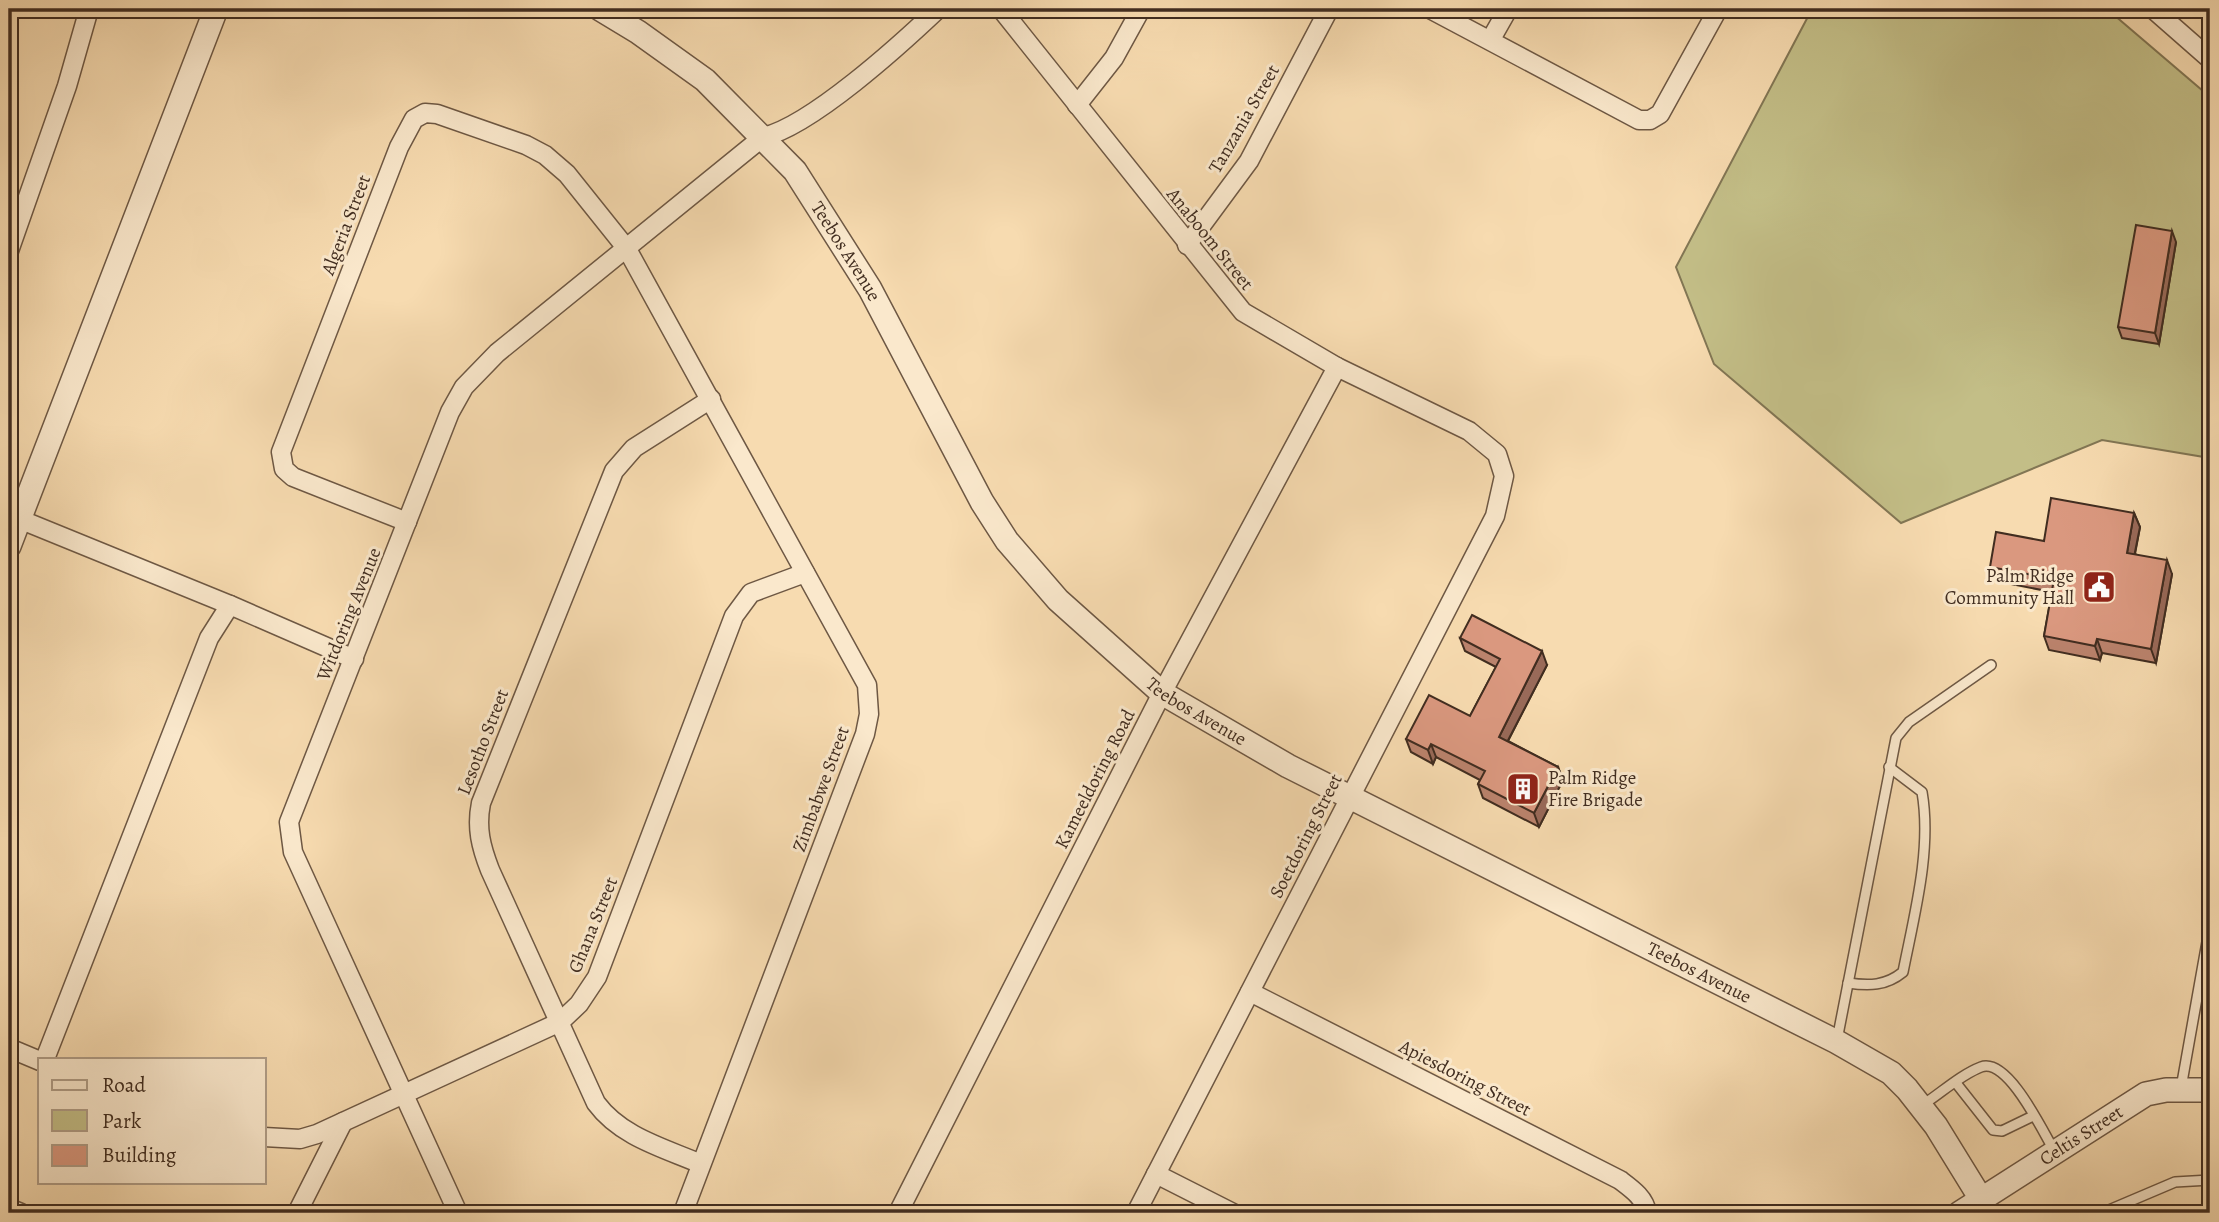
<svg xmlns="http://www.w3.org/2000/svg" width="2219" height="1222" font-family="Alegreya,serif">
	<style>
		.green { fill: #c3be87; stroke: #827654; stroke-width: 2 }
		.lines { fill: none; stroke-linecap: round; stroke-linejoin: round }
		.service-casing { stroke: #6e5844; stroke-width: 12 }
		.minor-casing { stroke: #6e5844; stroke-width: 21 }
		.tertiary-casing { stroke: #6e5844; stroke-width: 26 }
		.service { stroke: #fae8cc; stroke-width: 9 }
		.minor { stroke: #fae8cc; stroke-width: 18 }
		.tertiary { stroke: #fae8cc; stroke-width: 23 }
		.wall { fill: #bb836d; stroke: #412d20; stroke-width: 2 }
		.shaded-wall { fill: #996a59; stroke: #412d20; stroke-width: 2 }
		.building { fill: #da987f; stroke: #412d20; stroke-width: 2 }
		.labels { text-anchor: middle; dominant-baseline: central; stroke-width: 6; stroke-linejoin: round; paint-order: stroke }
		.street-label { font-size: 19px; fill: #412d20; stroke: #fae8cc }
		.poi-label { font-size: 19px; fill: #412d20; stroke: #fae8cc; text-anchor: end }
	</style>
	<rect width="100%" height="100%" fill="#f7dbb0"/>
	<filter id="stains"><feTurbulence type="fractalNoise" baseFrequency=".00286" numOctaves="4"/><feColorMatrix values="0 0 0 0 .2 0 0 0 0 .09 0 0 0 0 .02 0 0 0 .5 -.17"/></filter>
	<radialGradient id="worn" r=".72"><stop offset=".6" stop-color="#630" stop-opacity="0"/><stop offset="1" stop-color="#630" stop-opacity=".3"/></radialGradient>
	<!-- green -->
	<path class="green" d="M1812,9H2107L2210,97V458L2102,440L1901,523L1714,364L1676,267Z"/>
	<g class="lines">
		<defs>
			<g id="service">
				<path d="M1848,983C1869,986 1886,986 1903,972C1914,916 1932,850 1922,792L1889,767"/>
				<path d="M1837,1040L1896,738L1909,722L1991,665"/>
				<path d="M1956,1083L1993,1130L2002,1131L2033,1116"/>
				<path d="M2181,1088L2210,925"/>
				<path d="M1921,1106C1940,1094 1960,1075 1981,1067C2008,1057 2043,1132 2055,1152"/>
				<path d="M2102,1213L2175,1182L2210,1180"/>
			</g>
			<g id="minor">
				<path d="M1001,9L1243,312L1337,367L1469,431L1497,454L1504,476L1495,516L1136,1213"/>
				<path d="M1430,9L1639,120H1650L1660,114L1718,9"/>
				<path d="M2153,9L2210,59"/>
				<path d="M1491,39L1508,9"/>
				<path d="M1077,105L1114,58L1141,9"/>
				<path d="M1187,245L1249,161L1329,9"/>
				<path d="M9,251L67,86L89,9"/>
				<path d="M19,519L230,605"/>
				<path d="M407,522L293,477L284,469L281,452L399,147L414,119L425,113L437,114L526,145L545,155L567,174L627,249L867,685L869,714L865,734L683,1213"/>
				<path d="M1250,992L1620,1180C1632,1189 1645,1198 1647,1213"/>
				<path d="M9,1048L40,1061"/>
				<path d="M45,1059L209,638L230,605L354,659"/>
				<path d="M264,1137L300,1139L317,1134L560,1022L579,1004L597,977L734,616L751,593L805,573"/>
				<path d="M701,1164C664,1148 621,1137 596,1103L490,870C481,847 476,828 481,803L614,471L634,448L711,399"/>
				<path d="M1156,1174L1233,1213"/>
				<path d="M9,1208L21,1213"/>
				<path d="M297,1213L343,1122"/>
				<path d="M458,1213L293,852L289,822L450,412L464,387L497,353L763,137C811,126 900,45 938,9"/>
				<path d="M898,1213L1162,693L1337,367"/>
			</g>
			<g id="tertiary">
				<path id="s1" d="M600,9L638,32L705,80L795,171L870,289L982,502L1007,541L1058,600L1162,693L1288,766L1837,1042L1891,1073L1907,1089L1936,1126L1981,1199"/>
				<path d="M9,546L216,9"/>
				<path id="s2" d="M1960,1213L2146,1094L2166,1090H2210"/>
			</g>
		</defs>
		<!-- service casing -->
		<use href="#service" class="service-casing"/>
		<!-- minor casing -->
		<use href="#minor" class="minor-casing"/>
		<!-- tertiary casing -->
		<use href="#tertiary" class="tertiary-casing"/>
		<!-- service -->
		<use href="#service" class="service"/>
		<!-- minor -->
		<use href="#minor" class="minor"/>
		<!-- tertiary -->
		<use href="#tertiary" class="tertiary"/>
	</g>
	<!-- wall -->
	<g class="wall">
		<path d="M2176,242L2159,344L2122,338L2118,327Z"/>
		<path d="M2134,513L2140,527L2135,554L2172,574L2156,663L2102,653L2100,660L2049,650L2044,636L2052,592L1995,581L1990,567L2044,541Z"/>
		<path d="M1460,638L1547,665L1508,741L1558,767L1563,780L1539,827L1483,798L1478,784L1480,780L1436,757L1433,764L1411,752L1406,739L1470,716L1496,667L1465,651Z"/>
	</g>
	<!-- shaded-wall -->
	<g class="shaded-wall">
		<path d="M2172,231L2176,242L2159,344L2155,333Z"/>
		<path d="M2134,513L2140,527L2132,567L2127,553Z"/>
		<path d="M2167,560L2172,574L2156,663L2151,649Z"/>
		<path d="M2097,639L2102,653L2100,660L2095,646Z"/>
		<path d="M1542,651L1547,665L1503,750L1499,737Z"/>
		<path d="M1431,744L1436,757L1433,764L1428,750Z"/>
		<path d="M1558,767L1563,780L1539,827L1534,813Z"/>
	</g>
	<!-- building -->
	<g class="building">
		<path d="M2136,225L2172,231L2155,333L2118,327Z"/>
		<path d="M2051,498L2134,513L2127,553L2167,560L2151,649L2097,639L2095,646L2044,636L2054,579L1990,567L1996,532L2044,541Z"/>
		<path d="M1472,615L1542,651L1499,737L1558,767L1534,813L1478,784L1485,771L1431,744L1428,750L1406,739L1429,695L1470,716L1500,659L1460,638Z"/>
	</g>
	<!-- icons -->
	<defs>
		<symbol id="civic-square" viewBox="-11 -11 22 22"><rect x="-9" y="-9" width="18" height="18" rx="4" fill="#8f2418" stroke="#fae8cc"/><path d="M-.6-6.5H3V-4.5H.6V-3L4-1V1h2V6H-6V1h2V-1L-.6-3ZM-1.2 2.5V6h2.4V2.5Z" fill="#fff"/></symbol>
		<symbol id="building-square" viewBox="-11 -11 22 22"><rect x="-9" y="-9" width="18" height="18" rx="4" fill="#8f2418" stroke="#fae8cc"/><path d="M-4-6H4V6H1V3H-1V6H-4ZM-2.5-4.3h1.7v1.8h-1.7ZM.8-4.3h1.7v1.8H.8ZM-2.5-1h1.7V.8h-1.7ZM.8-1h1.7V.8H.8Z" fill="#fff"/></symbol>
	</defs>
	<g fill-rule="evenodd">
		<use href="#civic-square" x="2080" y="568" width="38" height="38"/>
		<use href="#building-square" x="1504" y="770" width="38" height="38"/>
	</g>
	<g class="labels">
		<!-- street labels -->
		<g class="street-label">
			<text transform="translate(1244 119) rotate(-60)">Tanzania Street</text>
			<text transform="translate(346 225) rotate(-69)">Algeria Street</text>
			<text transform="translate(1210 239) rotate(51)">Anaboom Street</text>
			<text stroke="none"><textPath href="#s1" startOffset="350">Teebos Avenue</textPath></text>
			<text transform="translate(349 614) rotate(-68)">Witdoring Avenue</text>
			<text stroke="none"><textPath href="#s1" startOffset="938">Teebos Avenue</textPath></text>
			<text transform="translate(483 742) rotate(-69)">Lesotho Street</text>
			<text transform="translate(1095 779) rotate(-63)">Kameeldoring Road</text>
			<text transform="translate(821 789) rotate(-70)">Zimbabwe Street</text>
			<text transform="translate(1306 836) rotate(-63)">Soetdoring Street</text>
			<text transform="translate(593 925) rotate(-68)">Ghana Street</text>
			<text stroke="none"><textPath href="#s1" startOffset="1505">Teebos Avenue</textPath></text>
			<text transform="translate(1465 1078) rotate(27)">Apiesdoring Street</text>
			<text stroke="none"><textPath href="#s2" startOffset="144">Celtis Street</textPath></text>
		</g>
		<!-- poi labels -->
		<g class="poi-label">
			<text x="2074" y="576">Palm Ridge<tspan x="2074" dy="22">Community Hall</tspan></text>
			<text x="1548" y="778" text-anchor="start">Palm Ridge<tspan x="1548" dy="22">Fire Brigade</tspan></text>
		</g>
	</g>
	<!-- margin -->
	<rect width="2219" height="1222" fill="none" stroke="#f7dbb0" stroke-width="35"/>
	<rect x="10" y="10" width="2198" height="1201" fill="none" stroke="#412d20" stroke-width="3.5"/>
	<rect x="18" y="18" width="2184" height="1187" fill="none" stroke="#412d20" stroke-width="2"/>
	<!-- legend -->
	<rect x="38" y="1058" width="228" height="126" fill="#fae8cc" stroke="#b09d87" stroke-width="2"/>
	<rect x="52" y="1080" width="35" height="10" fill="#fae8cc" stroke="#b09d87" stroke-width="2"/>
	<text x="102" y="1092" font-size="21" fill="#412d20">Road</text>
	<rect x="52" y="1110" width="35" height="21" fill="#c3be87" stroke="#b09d87" stroke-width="2"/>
	<text x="102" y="1128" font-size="21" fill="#412d20">Park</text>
	<rect x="52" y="1145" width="35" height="21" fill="#da987f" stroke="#b09d87" stroke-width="2"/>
	<text x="102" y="1162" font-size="21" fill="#412d20">Building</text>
	<rect width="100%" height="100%" filter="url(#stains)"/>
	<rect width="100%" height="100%" fill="url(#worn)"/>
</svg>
